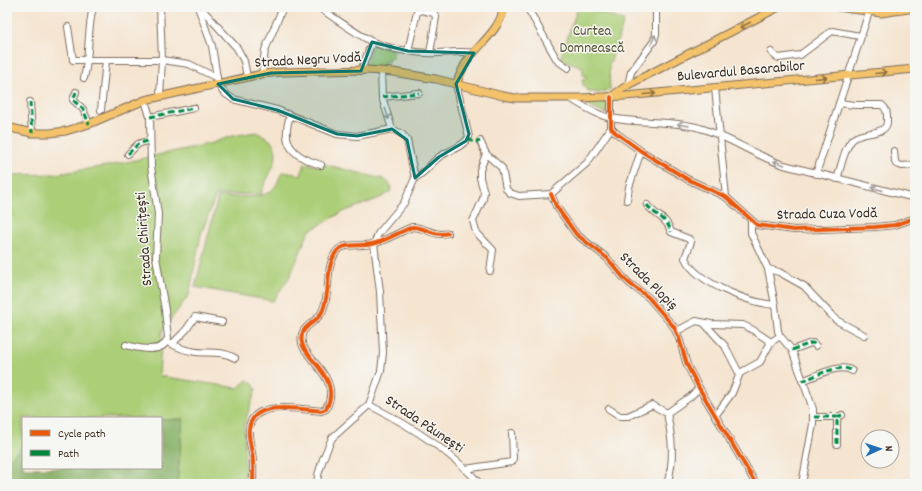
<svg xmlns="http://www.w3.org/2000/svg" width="922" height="491" font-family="Dekko,sans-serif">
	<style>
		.green { fill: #abce77; stroke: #737c4a }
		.forest { fill: #88b168; stroke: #626e43 }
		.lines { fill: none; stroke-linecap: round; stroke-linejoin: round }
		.minor-casing { stroke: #7c6b5c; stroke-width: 8 }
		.major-casing { stroke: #7c6b5c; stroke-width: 9 }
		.minor { stroke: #fff; stroke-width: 6 }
		.major { stroke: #f3c26a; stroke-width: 7 }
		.quiet { stroke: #00873e; stroke-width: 3; stroke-dasharray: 6 3; stroke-linecap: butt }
		.cycleway-casing { stroke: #f6f6f2; stroke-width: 6 }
		.cycleway { stroke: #e8590c; stroke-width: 4 }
		.oneway { stroke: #8e6e40 }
		.oneway2 { stroke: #a79f9a }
		.marked { fill: #0f766e; fill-opacity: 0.2; stroke: #0f766e; stroke-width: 3; stroke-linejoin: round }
		.labels { text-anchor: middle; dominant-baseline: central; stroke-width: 3; stroke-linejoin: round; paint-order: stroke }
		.park-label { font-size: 15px; fill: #575334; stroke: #f6f6f2 }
		.street-label { font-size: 15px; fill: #3b2a1e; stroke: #f6f6f2 }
	</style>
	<rect width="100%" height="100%" fill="#f6f6f2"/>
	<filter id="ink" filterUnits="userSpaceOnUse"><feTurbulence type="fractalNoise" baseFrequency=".025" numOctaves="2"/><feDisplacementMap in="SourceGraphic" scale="8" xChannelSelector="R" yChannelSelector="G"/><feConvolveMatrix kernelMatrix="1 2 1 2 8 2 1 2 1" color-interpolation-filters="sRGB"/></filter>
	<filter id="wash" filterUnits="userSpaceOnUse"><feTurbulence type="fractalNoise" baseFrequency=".012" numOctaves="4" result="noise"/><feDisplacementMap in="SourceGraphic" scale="16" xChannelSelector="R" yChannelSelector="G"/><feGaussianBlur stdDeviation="0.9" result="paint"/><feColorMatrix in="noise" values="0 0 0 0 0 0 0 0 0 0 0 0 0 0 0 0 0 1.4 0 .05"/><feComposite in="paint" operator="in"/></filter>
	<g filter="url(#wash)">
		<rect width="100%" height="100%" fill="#f5e4cf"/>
		<!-- green -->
		<g class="green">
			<path d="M578,7H584L624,21L609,66L610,90L598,93L588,91L584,87L582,80L585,79L586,76L583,75V67L560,59Z"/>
			<path d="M373,43L394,50L393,58H389L388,62H383V67H365Z"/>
			<path d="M608,102L607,114L586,106V104Z"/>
			<path d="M256,132C260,134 266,137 270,140C286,157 265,177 261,194L216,195L201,234L189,295L162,331L159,376L238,388L247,380L253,384L256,389L244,425L245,484H177L183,419L161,420V418H55L49,415L47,418H23V445L7,462V175L57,174L113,165L212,143L232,136Z"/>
			<path d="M305,163L321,167L323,164L383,179L388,182L391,186L390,192L380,198L343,212L309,231L290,276L273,301L195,287L218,197C231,196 262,200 272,190C278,186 278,177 283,172L301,175Z"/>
		</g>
		<!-- forest -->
		<path class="forest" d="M183,419L177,484H7V462L23,445V468H161V420Z"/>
	</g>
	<g filter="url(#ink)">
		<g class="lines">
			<defs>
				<g id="minor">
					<path d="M160,7L162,60L160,96"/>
					<path d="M198,7L212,46L218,84L223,92L233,99L277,110L337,134L357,136L392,129"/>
					<path d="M200,7L237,48L244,61L247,77"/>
					<path d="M318,7C335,18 356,34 373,42C389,49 410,52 427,53C443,54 458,50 474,53"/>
					<path d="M527,7L557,60L568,68"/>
					<path d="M68,27L73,60H162L189,64L217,78"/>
					<path d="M408,51L417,12L421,10L434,13L436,17L430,53"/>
					<path d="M771,52L775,56L779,58L800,55L832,31L860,36"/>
					<path d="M361,71L372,42"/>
					<path d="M381,71L382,97L392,129"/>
					<path d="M262,74L265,50L283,7"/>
					<path d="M84,78C90,54 87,31 93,7"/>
					<path d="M628,85L631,72L654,41L656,34V7"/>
					<path d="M715,88L726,197"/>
					<path d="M76,92L73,100L83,109L89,124"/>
					<path d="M382,97L419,93"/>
					<path d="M611,97V128L616,133L641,151L687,179L726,197L757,225L794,230L875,227L895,225L915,218"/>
					<path d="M570,98C582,106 597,115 611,118C640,124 671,120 700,128C730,137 755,156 784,165L915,198"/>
					<path d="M30,102L32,133"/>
					<path d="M101,110L106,60"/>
					<path d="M290,116C280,145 294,157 321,165"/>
					<path d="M150,117L194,108"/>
					<path d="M480,141L486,154L502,168L506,189L510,193L519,196L551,194L587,163L611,128"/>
					<path d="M894,151L895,161L896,164L902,166L915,165"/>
					<path d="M128,154L138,144L150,140"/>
					<path d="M486,154L480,170V178L484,192L483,199L473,221L476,232L493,250L490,271"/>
					<path d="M816,174L869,12"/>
					<path d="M415,178C425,173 431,163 439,157C449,150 462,148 469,137L456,84"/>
					<path d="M837,179C841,168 844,147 853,139C863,130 889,137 887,119C887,113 887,109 882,105H855L839,103"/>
					<path d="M551,194L556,206L576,234L607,258L623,277L630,284L648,297L674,327L679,338L687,365L699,388L756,484"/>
					<path d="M627,200L629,187L641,151"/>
					<path d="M647,205C655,216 667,217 671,232L689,239L691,242L685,258C696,283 750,303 775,305"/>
					<path d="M751,221V233L768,269L775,305L778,331L780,336L792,350L813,409V424L802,484"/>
					<path d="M768,269L779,272L804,286L836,320L864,335"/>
					<path d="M704,323L725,346L738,371L740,373L760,362L771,342"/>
					<path d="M677,331L696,321L711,324L743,325L753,330L771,342L780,336"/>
					<path d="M166,341C174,345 182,350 191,351C207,355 219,349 235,358"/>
					<path d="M172,344L186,330L195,317L222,322"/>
					<path d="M126,345C138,348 163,355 168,338L165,310L156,257L158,214L151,166L150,117L145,100"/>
					<path d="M792,350L811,343H813L816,346"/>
					<path d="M802,381C814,377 841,362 852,371"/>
					<path d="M369,405C409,425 450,450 480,484"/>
					<path d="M609,409L620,416H628L652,405L667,413C672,438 675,460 667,484"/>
					<path d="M667,413L690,397L699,388"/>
					<path d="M715,416L732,393L740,373"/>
					<path d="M814,417H837"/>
					<path d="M837,444V417L842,415"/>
					<path d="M465,469L512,462L513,458L512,433"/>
					<path d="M253,484C253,474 254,463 252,453C251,446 248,437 249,429C252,399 300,409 321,411L326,409C337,389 325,374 311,358C308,353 303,349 302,343C298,326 316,324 322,312C329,297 327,282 330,267C337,235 355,250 376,243C388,239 400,232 412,227C426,227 433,237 448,233"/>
					<path d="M317,484L318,475L323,459L332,438L369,405L381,371L383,353L380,292L374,244L378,234L404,203L415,178L407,140L402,134L392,129"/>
				</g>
				<g id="major">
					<path d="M838,7L881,13L915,8"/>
					<path d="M456,84C460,75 463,66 469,58C482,42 500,29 504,7"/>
					<path d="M612,96L628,85L779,7"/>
					<path d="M7,127L32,133H50L66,131L89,124L145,100L262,74L283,72L367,70L393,72L436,79L503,96L515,98H580L625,96L915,69"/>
				</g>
			</defs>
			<!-- minor casing -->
			<use href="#minor" class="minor-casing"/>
			<!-- major casing -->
			<use href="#major" class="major-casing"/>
			<!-- minor -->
			<use href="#minor" class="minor"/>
			<!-- major -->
			<use href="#major" class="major"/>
			<!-- quiet -->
			<g class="quiet">
				<path d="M76,92L73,100L83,109L89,124"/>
				<path d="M382,97L419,93"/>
				<path d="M30,102L32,133"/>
				<path d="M150,117L194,108"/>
				<path d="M468,138C472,142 475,143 480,141"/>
				<path d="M128,154L138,144L150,140"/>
				<path d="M647,205C655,216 667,217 671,232"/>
				<path d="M792,350L811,343H813L816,346"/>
				<path d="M802,381C814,377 841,362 852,371"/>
				<path d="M814,417H837"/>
				<path d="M837,444V417L842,415"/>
			</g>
			<defs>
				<g id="cycleway">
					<path d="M611,97V128L616,133L641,151L687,179L726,197L757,225L794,230L875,227L895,225L915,218"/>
					<path d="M551,194L556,206L576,234L607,258L623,277L630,284L648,297L674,327L679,338L687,365L699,388L756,484"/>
					<path d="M253,484C253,474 254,463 252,453C251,446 248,437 249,429C252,399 300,409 321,411L326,409C337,389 325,374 311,358C308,353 303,349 302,343C298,326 316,324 322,312C329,297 327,282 330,267C337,235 355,250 376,243C388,239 400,232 412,227C426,227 433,237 448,233"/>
				</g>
			</defs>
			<!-- cycleway casing -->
			<use href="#cycleway" class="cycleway-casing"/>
			<!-- cycleway -->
			<use href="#cycleway" class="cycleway"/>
		</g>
		<!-- one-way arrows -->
		<defs><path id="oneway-shaft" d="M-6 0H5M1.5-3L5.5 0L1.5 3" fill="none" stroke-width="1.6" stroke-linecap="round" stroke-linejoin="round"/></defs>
		<g class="oneway">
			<use href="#oneway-shaft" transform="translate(745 25) rotate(153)"/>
			<use href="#oneway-shaft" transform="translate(881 73) rotate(-5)"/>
			<use href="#oneway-shaft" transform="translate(821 78) rotate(-5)"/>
			<use href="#oneway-shaft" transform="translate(650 94) rotate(-5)"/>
		</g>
		<g class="oneway2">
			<use href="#oneway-shaft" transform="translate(653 40) rotate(-68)"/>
			<use href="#oneway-shaft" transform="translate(393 48) rotate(-167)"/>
			<use href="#oneway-shaft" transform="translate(387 114) rotate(73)"/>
			<use href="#oneway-shaft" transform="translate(683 125) rotate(-172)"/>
			<use href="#oneway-shaft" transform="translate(779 163) rotate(-161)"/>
			<use href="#oneway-shaft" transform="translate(877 189) rotate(-167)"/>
		</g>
	</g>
	<!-- marked area -->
	<path class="marked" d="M372,42L408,51L474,53L456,84L469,134L466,141L439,157L415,178L407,140L392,129L357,136L337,134L277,110L233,99L218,84L271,73L361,71Z"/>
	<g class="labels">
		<!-- park labels -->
		<g class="park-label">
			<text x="592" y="32">Curtea<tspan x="592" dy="17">Domnească</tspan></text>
		</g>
		<!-- street labels -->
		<g class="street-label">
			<text transform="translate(308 61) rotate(-3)">Strada Negru Vodă</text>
			<text transform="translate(741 72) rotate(-5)">Bulevardul Basarabilor</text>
			<text transform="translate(827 215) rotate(-1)">Strada Cuza Vodă</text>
			<text transform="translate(145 239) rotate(-94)">Strada Chirițești</text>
			<text transform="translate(648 282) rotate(45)">Strada Plopiș</text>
			<text transform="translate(424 425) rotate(34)">Strada Păunești</text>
		</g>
	</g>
	<!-- margin -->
	<rect width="922" height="491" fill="none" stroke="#f6f6f2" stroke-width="24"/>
	<!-- legend -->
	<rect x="22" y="417" width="140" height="52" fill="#f6f6f2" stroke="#aba49d"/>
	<rect x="30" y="430" width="20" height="6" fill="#e8590c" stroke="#aba49d"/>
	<text x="58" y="437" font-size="12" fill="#3b2a1e">Cycle path</text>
	<rect x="30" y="450" width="20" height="6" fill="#00873e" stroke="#aba49d"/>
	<text x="58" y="457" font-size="12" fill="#3b2a1e">Path</text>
	<!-- north arrow -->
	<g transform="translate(880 449) rotate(87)"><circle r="19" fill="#f6f6f2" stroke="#aba49d"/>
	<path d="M0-3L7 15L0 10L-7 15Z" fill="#1f6fb2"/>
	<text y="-6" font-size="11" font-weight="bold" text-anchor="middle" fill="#3b2a1e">N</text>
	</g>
</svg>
